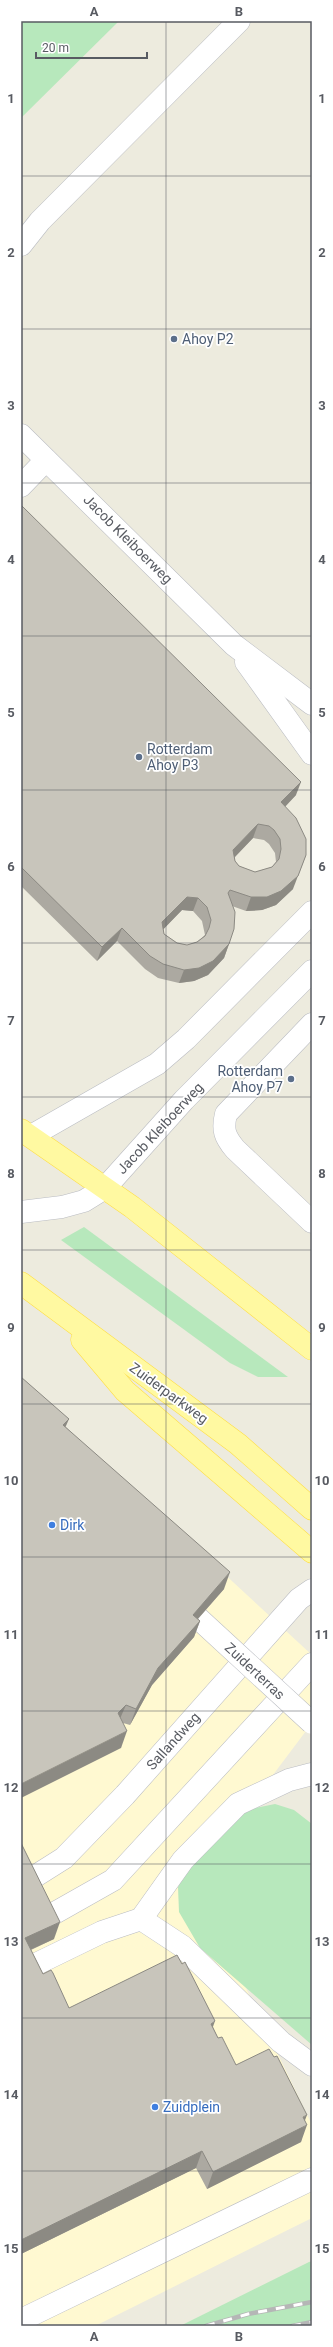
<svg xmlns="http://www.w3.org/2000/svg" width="333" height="2347" font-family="Roboto,sans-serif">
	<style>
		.commercial { fill: #fff9d1 }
		.green { fill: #b7e8bc }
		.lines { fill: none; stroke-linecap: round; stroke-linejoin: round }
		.minor-casing { stroke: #babcc2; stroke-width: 23 }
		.major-casing { stroke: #ffde45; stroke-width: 23 }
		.minor { stroke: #fff; stroke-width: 22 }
		.major { stroke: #fff9a1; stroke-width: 22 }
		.rail-casing { stroke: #b5b6b6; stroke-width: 4.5 }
		.rail { stroke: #fff; stroke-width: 3; stroke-dasharray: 9; stroke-linecap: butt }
		.minor-bridge-casing { stroke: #babcc2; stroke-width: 23; stroke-linecap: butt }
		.minor-bridge { stroke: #fff; stroke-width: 22 }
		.wall { fill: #aca9a1; fill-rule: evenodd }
		.shaded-wall { fill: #8c8a83 }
		.building { fill: #c8c5bb; stroke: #8c8a83; fill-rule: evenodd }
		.grid { fill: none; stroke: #585b62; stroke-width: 1; stroke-opacity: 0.55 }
		.service-dot { fill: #5c6f8a; stroke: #fff; stroke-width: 1.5 }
		.shop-dot { fill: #3f7fe0; stroke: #fff; stroke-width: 1.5 }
		.labels { text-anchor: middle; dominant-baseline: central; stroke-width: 3.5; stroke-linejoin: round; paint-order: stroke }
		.service-label { font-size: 14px; fill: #4e5e75; stroke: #fff; text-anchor: start }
		.street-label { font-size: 14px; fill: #585b62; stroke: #fff }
		.shop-label { font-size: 14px; fill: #366cbe; stroke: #fff; text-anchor: start }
		.neatline { fill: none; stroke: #585b62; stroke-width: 1.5 }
		.grid-label { font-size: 13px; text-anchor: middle; font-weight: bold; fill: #585b62 }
	</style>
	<rect width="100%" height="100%" fill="#edebde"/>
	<!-- commercial -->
	<path class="commercial" d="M21,1386L312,1655V1723L194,1880L312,2125V2218L95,2326H21Z"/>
	<!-- green -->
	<g class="green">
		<path d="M21,21H119L21,118Z"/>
		<path d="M84,1227L288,1377H258L230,1363L61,1240Z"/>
		<path d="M275,1804L294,1810L312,1824V2045L200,1948L179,1912L178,1887L194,1854L225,1827L250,1809Z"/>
		<path d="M312,2261V2326H180L309,2262Z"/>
	</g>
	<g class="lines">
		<defs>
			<g id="minor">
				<path d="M21,245L40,221L239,21"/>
				<path d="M21,435L234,645L312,704"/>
				<path d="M21,486L46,460"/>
				<path d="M246,662L312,754"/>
				<path d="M312,1024L226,1114C222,1130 225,1137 235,1149L312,1222"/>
				<path d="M31,1136L157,1064L186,1039L312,912"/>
				<path d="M21,1212L62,1207L84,1201L105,1188L184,1100L312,971"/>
				<path d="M26,1882L64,1858L125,1795L299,1599L312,1590"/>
				<path d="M44,1919L113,1880L312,1664"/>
				<path d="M141,1919L182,1946L281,2042L312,2065"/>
				<path d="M26,1969L102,1932L141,1919L183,1860L238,1804L289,1780L312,1774"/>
				<path d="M21,2320L312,2179"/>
			</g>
			<g id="major">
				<path d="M21,1130L132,1207L312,1349"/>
				<path d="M21,1283L238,1444L312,1509"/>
				<path d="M82,1340L125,1391L312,1552"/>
			</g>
		</defs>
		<!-- minor casing -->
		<use href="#minor" class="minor-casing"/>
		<!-- major casing -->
		<use href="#major" class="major-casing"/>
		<!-- minor -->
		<use href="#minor" class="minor"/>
		<!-- major -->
		<use href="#major" class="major"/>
		<defs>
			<g id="rail">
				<path d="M206,2326L248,2314L312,2302"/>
				<path d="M292,2326L312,2322"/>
			</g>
		</defs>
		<!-- rail casing -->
		<use href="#rail" class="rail-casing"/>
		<!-- rail -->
		<use href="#rail" class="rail"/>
		<defs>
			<path id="minor-bridge" d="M198,1618L312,1723"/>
		</defs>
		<!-- minor-bridge casing -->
		<use href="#minor-bridge" class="minor-bridge-casing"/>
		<!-- minor-bridge -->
		<use href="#minor-bridge" class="minor-bridge"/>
	</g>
	<!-- wall -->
	<g class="wall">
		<path d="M21,505L296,795L285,807L293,889L276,905L262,910L246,911L232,906L229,944L224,958L208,975L194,981L179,983L158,978L145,969L117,941L97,961L21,886ZM253,838L264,840L269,844L275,853L276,862L272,867L255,872L239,866L235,861V857ZM182,910L193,911L202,921L205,935L197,942L187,945L177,943L164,934L163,929Z"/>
		<path d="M66,1427L224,1589L198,1619L200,1621L194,1637L152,1685L130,1725L123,1723L121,1748Z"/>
		<path d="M21,1843L54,1939L31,1950L43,1974L69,2008L213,2027L218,2038L236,2065L305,2121L301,2142L207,2189L196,2168L21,2254Z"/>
	</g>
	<!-- shaded-wall -->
	<g class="shaded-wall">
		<path d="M301,782L296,795L276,816L281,802Z"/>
		<path d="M258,824L253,838L228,864L233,850Z"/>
		<path d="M306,855L293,889L276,905L262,910L246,911L251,897Z"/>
		<path d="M187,897L198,898L193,911L182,910L157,936L162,922Z"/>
		<path d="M122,928L117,941L97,961L102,947Z"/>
		<path d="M229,944L224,958L208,975L194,981L179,983L184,970Z"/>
		<path d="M69,1419L62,1435L63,1425Z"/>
		<path d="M230,1572L224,1589L187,1631L193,1615Z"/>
		<path d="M200,1621L194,1637L152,1685L130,1725L136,1709L158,1668Z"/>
		<path d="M126,1705L119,1721L118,1713Z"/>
		<path d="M127,1731L121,1748L21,1798V1784Z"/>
		<path d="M60,1922L54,1939L21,1954L25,1938Z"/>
		<path d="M215,2021L209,2038L211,2024Z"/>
		<path d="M307,2115L302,2128L307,2125L301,2142L207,2189L213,2172Z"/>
		<path d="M202,2151L196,2168L21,2254V2240Z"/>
	</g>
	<!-- building -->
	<g class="building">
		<path d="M21,505L301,782L281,802L296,818L306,839V855L298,876L281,891L267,897H251L230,890L228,893L235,912L234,929L229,944L213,961L199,968L184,970L163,964L150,956L122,928L102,947L21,867ZM258,824L269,826L274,830L280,839L281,849L279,859L272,867L255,872L239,866L235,861L233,850ZM187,897L198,898L207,907L211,920L209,928L205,936L197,942L187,945L177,943L164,934L162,922Z"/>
		<path d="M21,1377L69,1419L63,1425L230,1572L193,1615L200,1621L158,1668L136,1709L126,1705L118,1713L127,1731L21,1784Z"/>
		<path d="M21,1843L60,1922L25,1938L43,1974L51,1970L53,1973L69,2008L177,1955L182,1964L185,1962L215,2021L211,2024L218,2038L222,2037L236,2065L269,2049L274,2057L277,2056L307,2115L303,2117L307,2125L213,2172L202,2151L21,2240Z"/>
	</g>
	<!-- grid -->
	<path class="grid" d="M166,21V2326M21,176H312M21,329H312M21,483H312M21,636H312M21,790H312M21,943H312M21,1097H312M21,1250H312M21,1404H312M21,1557H312M21,1711H312M21,1864H312M21,2018H312M21,2171H312"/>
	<!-- markers -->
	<g class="service-dot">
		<circle cx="174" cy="339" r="4"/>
		<circle cx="139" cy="757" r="4"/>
		<circle cx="291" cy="1079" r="4"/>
	</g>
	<g class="shop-dot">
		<circle cx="52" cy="1525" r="4"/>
		<circle cx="155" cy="2107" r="4"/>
	</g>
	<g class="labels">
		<!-- service labels -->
		<g class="service-label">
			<text x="182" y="339">Ahoy P2</text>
			<text x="147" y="749">Rotterdam<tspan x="147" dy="16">Ahoy P3</tspan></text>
			<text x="283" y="1071" text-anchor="end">Rotterdam<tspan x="283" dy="16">Ahoy P7</tspan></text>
		</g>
		<!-- street labels -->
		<g class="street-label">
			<text transform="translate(128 539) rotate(45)">Jacob Kleiboerweg</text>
			<text transform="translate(160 1128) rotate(-47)">Jacob Kleiboerweg</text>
			<text transform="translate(169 1393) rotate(36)">Zuiderparkweg</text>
			<text transform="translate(255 1671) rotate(43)">Zuiderterras</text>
			<text transform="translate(173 1741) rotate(-48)">Sallandweg</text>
		</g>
		<!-- shop labels -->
		<g class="shop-label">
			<text x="60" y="1525">Dirk</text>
			<text x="163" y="2107">Zuidplein</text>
		</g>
	</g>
	<!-- border -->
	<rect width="333" height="2347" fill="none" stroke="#ffffff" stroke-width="44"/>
	<!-- scale -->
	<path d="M36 52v6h111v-6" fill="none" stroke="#585b62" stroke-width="2"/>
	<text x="42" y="52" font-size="12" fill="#585b62" stroke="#ffffff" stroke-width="3" paint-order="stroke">20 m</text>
	<rect x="22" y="22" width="289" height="2303" class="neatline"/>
	<g class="grid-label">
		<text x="94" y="16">A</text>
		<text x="239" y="16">B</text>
		<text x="11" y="103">1</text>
		<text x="322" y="103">1</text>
		<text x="11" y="257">2</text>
		<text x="322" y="257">2</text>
		<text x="11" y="410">3</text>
		<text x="322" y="410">3</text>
		<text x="11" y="564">4</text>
		<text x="322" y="564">4</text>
		<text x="11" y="717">5</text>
		<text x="322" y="717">5</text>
		<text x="11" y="871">6</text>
		<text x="322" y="871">6</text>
		<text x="11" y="1025">7</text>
		<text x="322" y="1025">7</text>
		<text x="11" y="1178">8</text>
		<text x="322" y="1178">8</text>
		<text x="11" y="1332">9</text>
		<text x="322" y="1332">9</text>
		<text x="11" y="1485">10</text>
		<text x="322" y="1485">10</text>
		<text x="11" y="1639">11</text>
		<text x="322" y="1639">11</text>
		<text x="11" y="1792">12</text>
		<text x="322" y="1792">12</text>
		<text x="11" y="1946">13</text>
		<text x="322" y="1946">13</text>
		<text x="11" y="2099">14</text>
		<text x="322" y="2099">14</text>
		<text x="11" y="2253">15</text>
		<text x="322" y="2253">15</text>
		<text x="94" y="2341">A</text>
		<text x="239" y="2341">B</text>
	</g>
</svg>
